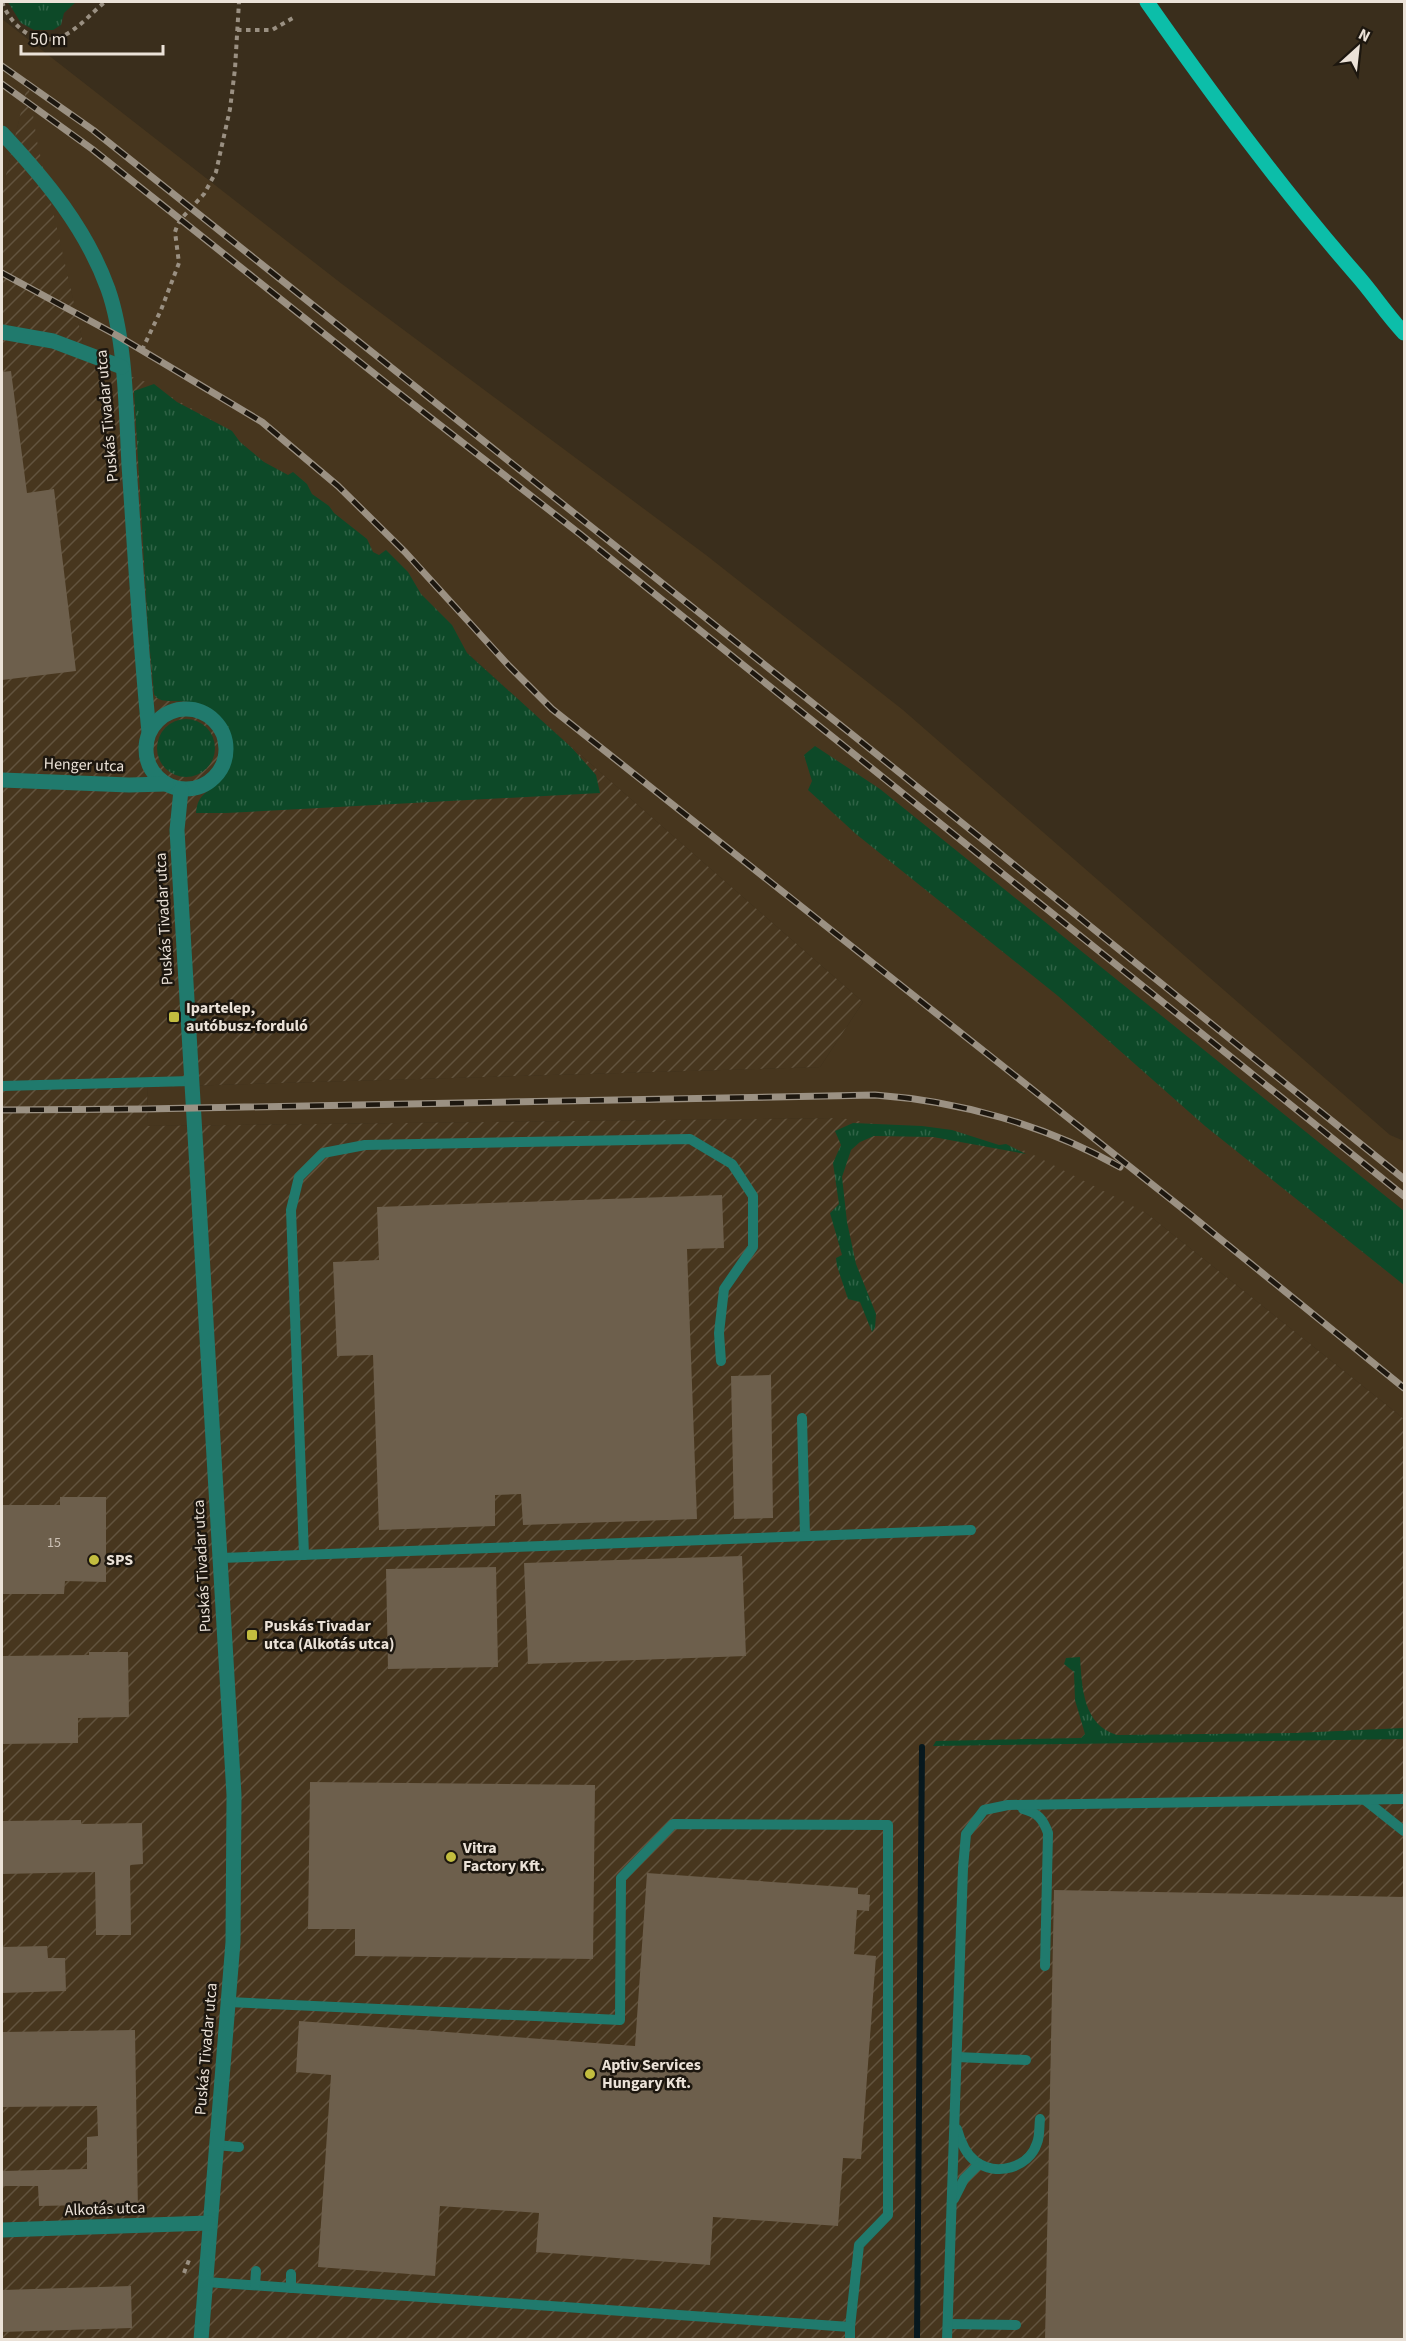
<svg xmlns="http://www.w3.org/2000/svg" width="1406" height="2341" font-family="'Source Sans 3',sans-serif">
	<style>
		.built { fill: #47361e }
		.industrial { fill: url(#industrial-furrows) }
		.grass { fill: url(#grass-tufts) }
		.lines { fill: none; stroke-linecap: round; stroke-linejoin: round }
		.stream { stroke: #07181e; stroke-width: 6 }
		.building { fill: #6d5f4c }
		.path { stroke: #9a9082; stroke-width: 4; stroke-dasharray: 4.5 4.5; stroke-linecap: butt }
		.lane { stroke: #207a6d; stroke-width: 10 }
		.street { stroke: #207a6d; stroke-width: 15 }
		.primary { stroke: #0cbea9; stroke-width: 15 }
		.rail-casing { stroke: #9b9183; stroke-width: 7 }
		.rail { stroke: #1d170f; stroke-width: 4.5; stroke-dasharray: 14; stroke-linecap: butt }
		.poi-dot { fill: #c2bd3f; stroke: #1d170f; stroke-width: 2 }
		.labels { text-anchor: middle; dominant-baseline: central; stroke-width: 5; stroke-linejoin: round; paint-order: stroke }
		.number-label { font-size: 14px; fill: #ccc1b5 }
		.street-label { font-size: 16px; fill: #ebe2d8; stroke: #1d170f }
		.poi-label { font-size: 16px; font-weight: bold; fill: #ebe2d8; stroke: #1d170f; text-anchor: start }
	</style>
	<defs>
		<pattern id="industrial-furrows" width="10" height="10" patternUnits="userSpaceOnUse" patternTransform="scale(1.5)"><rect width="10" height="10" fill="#47361e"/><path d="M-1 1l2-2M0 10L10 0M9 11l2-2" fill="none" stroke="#62533e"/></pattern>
		<pattern id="grass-tufts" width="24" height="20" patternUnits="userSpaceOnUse" patternTransform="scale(1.5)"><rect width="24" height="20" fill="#0d4928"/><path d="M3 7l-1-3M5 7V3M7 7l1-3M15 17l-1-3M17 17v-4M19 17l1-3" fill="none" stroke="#306346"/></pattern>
	</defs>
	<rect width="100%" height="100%" fill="#3a2e1c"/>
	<!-- built -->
	<path class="built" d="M2,19L342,284L706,555L903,710L1390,1135L1404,1141V1419L1146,1213L841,1118L148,1126L147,1087L820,1067L863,1002L536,716L220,425L87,360L36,141L28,84L2,192Z"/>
	<!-- industrial -->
	<path class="industrial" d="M28,82L37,141L87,360L146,382L220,425L536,716L863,1002L820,1067L147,1087L148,1126L841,1118L1026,1151L1146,1213L1404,1419V2339L2,2340V192Z"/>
	<!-- grass -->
	<g class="grass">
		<path d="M8,2H76L64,13L61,25L53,30H34L21,23Z"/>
		<path d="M154,384L177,402L232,431L240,442L264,462L288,475L293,472L307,484L312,494L329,506L334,513L367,539L373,552L379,555L386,550L408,572L421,594L452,625L467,653L572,748L596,775L600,793L226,813H196C198,792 208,794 220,781C233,767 236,745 227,728C206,685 162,712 154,694L148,630L134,391Z"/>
		<circle cx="186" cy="748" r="29"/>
		<path d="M815,746L880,789L1404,1211V1285L1205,1126L1058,996L856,834L808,790L812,781L804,755Z"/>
		<path d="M853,1123L922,1126L952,1130L999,1145L1006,1144L1026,1154L933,1137L874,1136L860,1142L851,1150L842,1177L847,1222L856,1264L876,1314L875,1328L872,1332L860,1302L848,1299L837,1266L836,1258L842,1255L830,1213L839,1204L833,1163L841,1145L835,1131Z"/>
		<path d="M1080,1657C1082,1688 1083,1725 1117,1735L1295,1733L1404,1728V1739L933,1746L936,1741L1081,1738L1085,1734L1075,1700L1074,1672L1064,1664L1066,1658Z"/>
	</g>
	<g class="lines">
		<!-- stream -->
		<path class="stream" d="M917,2340L922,1747"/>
	</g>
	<!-- building -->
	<g class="building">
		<path d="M11,371L27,493L54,489L76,671L2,680V372Z"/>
		<path d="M722,1195L724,1248L687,1249L697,1519L523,1525L521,1494L495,1495V1526L379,1530L373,1355L337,1356L333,1262L379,1260L377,1207Z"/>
		<path d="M771,1375L773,1518L734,1519L731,1376Z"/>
		<path d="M60,1497H106V1582L65,1581L64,1594H2V1505H60Z"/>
		<path d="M742,1556L746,1656L528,1664L524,1563Z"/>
		<path d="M496,1567L498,1667L388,1669L386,1569Z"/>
		<path d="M89,1652H128L129,1717L78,1718V1743L2,1744V1656L89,1655Z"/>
		<path d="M310,1782L595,1785L593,1959L355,1956V1929H308Z"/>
		<path d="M81,1820V1824L142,1823L143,1864L130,1865L131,1935H96L95,1872L2,1874V1821Z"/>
		<path d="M647,1873L858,1888V1894L870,1895L869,1911L857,1910L854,1954L876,1956L861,2159L843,2158L838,2226L713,2217L710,2265L536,2252L539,2213L440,2206L435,2276L318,2267L331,2075L296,2072L299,2021L635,2046Z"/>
		<path d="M1054,1890L1404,1897V2340H1045Z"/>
		<path d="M47,1946L48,1958H65L66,1991L2,1993V1947Z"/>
		<path d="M135,2030L138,2210L88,2211V2205L39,2206L38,2186H2V2171L87,2169V2137L98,2136L97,2106L2,2107V2032Z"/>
		<path d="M131,2286L132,2328L2,2332V2290Z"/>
	</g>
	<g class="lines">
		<!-- path -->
		<g class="path">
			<path d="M2,2C10,24 34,47 60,37C77,31 92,12 105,2"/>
			<path d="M237,30H272L293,18"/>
			<path d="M142,350L161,310L179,263L175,232L177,226L181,219L204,194L216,172L230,109L235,69L239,2"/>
			<path d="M184,2273L189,2260"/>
		</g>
		<!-- lane -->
		<g class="lane">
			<path d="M2,1086L192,1081"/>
			<path d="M802,1418L805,1536"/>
			<path d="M304,1555L291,1210L299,1177L323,1153L365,1145L690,1139L732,1164L753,1196V1247L724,1289L719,1333L721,1361"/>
			<path d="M220,1558L971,1530"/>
			<path d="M1365,1800L1404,1831"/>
			<path d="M1023,1809C1038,1813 1043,1819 1048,1833L1045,1966"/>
			<path d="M228,2002L620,2020L621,1878L673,1824L888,1825V2215L859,2245L850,2327"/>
			<path d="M957,2057L1026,2060"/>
			<path d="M957,2129C960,2140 965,2153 975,2161C996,2177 1029,2168 1037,2143C1040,2136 1039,2127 1040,2119"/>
			<path d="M215,2145L239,2147"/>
			<path d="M954,2199L964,2179L979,2164"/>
			<path d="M206,2282L850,2327V2340"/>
			<path d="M255,2285L256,2271"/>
			<path d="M291,2288V2274"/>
			<path d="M948,2324L1016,2325"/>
			<path d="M947,2340L963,1868L966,1834L984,1810L1008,1805L1404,1799"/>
		</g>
		<!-- street -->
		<g class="street">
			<path d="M2,133C45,179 86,228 108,289C126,340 126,411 129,465C135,554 140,643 149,732"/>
			<path d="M2,332L53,341L122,367"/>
			<circle cx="186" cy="749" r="40"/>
			<path d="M2,780L129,785L166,784"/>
			<path d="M181,790L177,830L234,1795L233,1942L201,2340"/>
			<path d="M2,2230L209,2223"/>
		</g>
		<!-- primary -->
		<path class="primary" d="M1147,2C1212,95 1280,187 1355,273C1373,293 1386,314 1404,333"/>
		<defs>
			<g id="rail">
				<path d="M2,66L93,130L854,736L1404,1179"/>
				<path d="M2,84L92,149L391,387L580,534L1404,1196"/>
				<path d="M2,273L118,336L262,422L338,486L405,552L509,666L552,709L1192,1216L1404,1388"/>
				<path d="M2,1110L145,1109L875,1095C960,1101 1045,1125 1120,1167"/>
			</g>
		</defs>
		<!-- rail casing -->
		<use href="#rail" class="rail-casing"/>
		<!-- rail -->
		<use href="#rail" class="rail"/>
	</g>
	<!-- markers -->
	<g class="poi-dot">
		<rect x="168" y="1011" width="12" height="12" rx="3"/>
		<circle cx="94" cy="1560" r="6"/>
		<rect x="246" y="1629" width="12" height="12" rx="3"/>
		<circle cx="451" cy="1857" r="6"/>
		<circle cx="590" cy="2074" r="6"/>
	</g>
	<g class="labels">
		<!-- number labels -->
		<g class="number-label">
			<text x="54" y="1543">15</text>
		</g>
		<!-- street labels -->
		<g class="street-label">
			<text transform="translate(107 416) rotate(-95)">Puskás Tivadar utca</text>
			<text transform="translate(84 765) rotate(2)">Henger utca</text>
			<text transform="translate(164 919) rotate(-93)">Puskás Tivadar utca</text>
			<text transform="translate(202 1566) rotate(-93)">Puskás Tivadar utca</text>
			<text transform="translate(206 2049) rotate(-85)">Puskás Tivadar utca</text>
			<text transform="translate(105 2209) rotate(-2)">Alkotás utca</text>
		</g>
		<!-- poi labels -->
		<g class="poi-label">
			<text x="186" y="1008">Ipartelep,<tspan x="186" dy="18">autóbusz-forduló</tspan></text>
			<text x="106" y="1560">SPS</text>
			<text x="264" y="1626">Puskás Tivadar<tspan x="264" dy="18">utca (Alkotás utca)</tspan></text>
			<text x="463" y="1848">Vitra<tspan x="463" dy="18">Factory Kft.</tspan></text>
			<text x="602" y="2065">Aptiv Services<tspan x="602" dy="18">Hungary Kft.</tspan></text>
		</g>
	</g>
	<!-- border -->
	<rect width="1406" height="2341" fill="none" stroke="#ebe2d8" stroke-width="6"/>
	<!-- north arrow -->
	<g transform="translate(1358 48) rotate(27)" stroke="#1d170f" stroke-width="4.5" paint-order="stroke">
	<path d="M0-4.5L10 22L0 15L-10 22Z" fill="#ebe2d8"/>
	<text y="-9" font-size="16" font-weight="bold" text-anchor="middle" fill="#ebe2d8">N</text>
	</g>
	<!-- scale -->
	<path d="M21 45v9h142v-9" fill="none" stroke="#ebe2d8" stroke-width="3"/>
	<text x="30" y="45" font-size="18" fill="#ebe2d8" stroke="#1d170f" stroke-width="4.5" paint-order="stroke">50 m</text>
</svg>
